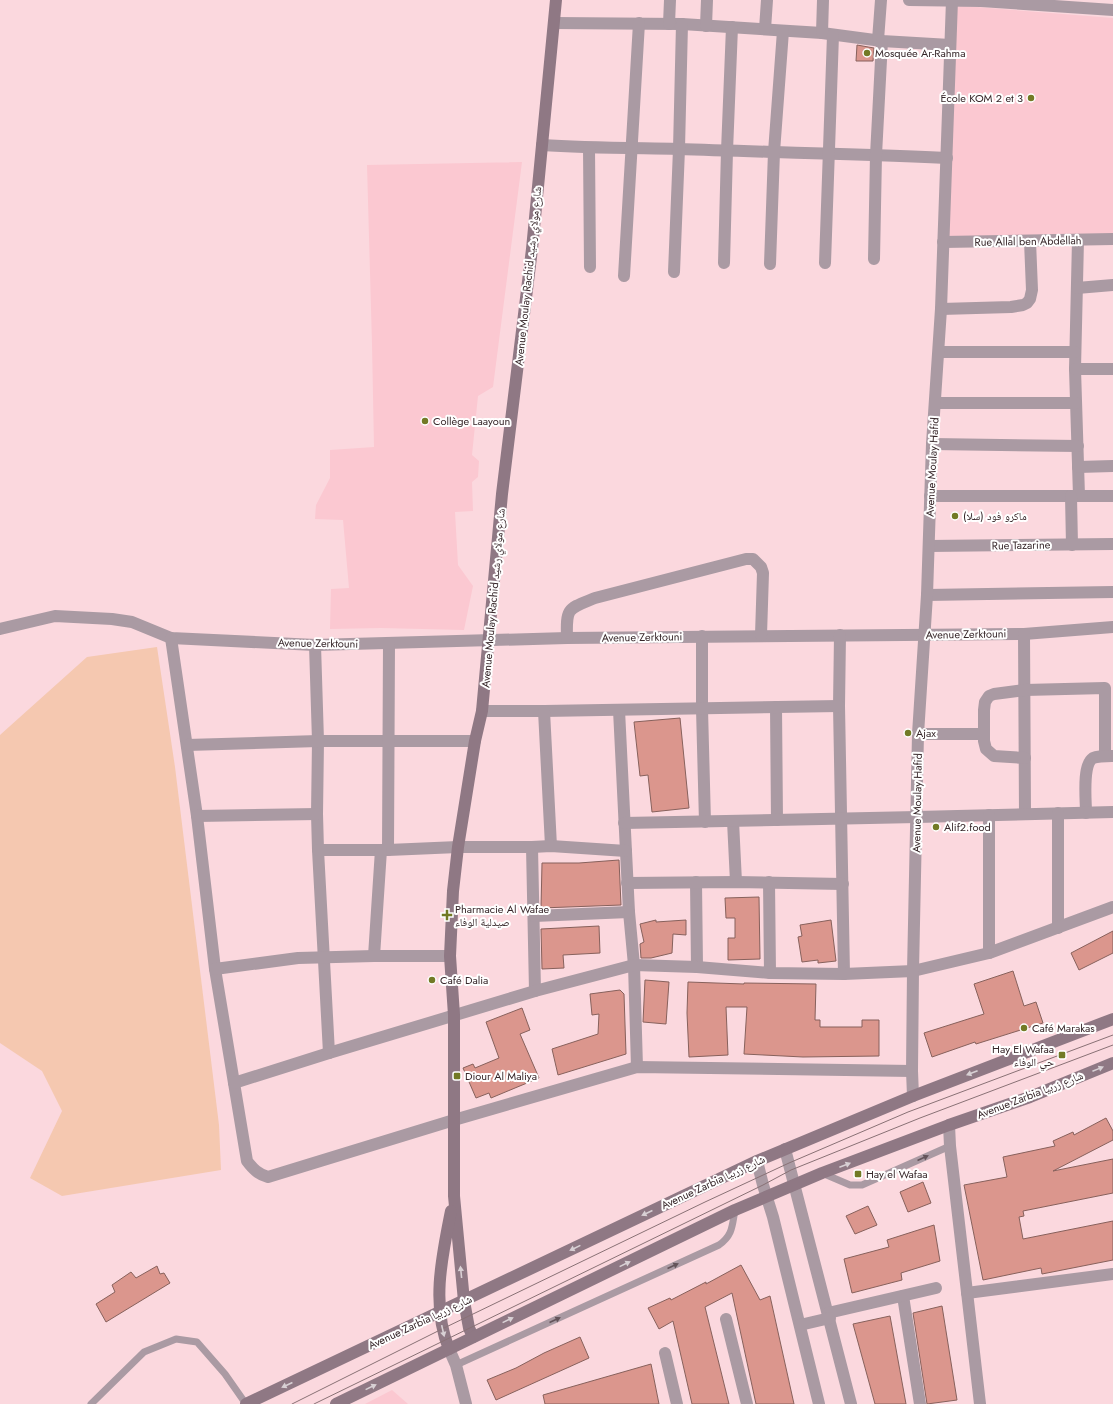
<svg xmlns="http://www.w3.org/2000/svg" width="1113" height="1404" font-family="Jost,'Noto Naskh Arabic',sans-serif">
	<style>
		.built { fill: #fbc8d1 }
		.green { fill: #f5c8b0 }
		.building { fill: #db968d; stroke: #87615c }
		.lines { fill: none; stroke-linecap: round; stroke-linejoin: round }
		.lane { stroke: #aa9aa3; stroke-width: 7 }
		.street { stroke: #aa9aa3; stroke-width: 12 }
		.secondary { stroke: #8f7884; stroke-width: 12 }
		.tram { stroke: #897175; stroke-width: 1 }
		.oneway { fill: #d8d0d4 }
		.oneway2 { fill: #64545a }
		.poi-dot { fill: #727a25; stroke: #fff; stroke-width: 1.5 }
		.labels { text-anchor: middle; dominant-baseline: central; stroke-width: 4; stroke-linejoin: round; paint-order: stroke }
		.poi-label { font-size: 11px; fill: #362629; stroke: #fff; text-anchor: start }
		.street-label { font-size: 11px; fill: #362629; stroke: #fff }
	</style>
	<rect width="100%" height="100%" fill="#fbd8de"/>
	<!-- built -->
	<g class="built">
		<path d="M952,5L1113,18V236L944,239Z"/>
		<path d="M522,162L493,387L478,396L472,455L479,461L478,477L472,482L473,511L455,512L458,565L473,586L464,630L381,628L330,629L331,589L349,588L343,520L315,519L316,505L330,478V450L374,447L372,344L367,165Z"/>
		<path d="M392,1390L408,1404H365Z"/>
	</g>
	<!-- green -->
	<path class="green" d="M157,647L175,767L219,1125L221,1170L62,1196L30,1178L62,1111L42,1071L0,1043V735L87,657Z"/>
	<!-- building -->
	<g class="building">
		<path d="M857,45L874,48L873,61H856Z"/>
		<path d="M680,718L689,808L652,812L648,775L640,776L634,722Z"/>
		<path d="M619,860L621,905L541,908L542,863H579Z"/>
		<path d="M759,897L760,959L728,960V938H735V918H726L725,898Z"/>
		<path d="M656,920V922L686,920V935L673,934L672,953L651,958H641L640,944L644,942L640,924Z"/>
		<path d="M831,920L836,961L818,963V960L802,962L798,937L802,936L800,925Z"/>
		<path d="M599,926L600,953L563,955L564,968L542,969L541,929Z"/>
		<path d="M1113,931V953L1079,970L1071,953Z"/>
		<path d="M1013,971L1024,1006L1036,1002L1043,1023L976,1044L975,1042L932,1057L924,1033L984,1014L974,984Z"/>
		<path d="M645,980L669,982L666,1024L643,1022Z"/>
		<path d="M688,982L744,984V983L816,984L815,1020H820V1027H862V1020H879V1056L803,1057L744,1054L747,1007H726L728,1055L689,1057L687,1013Z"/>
		<path d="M620,990L624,994L626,1054L558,1075L552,1049L598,1034L599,1014L592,1015L590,994Z"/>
		<path d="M522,1008L530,1030L520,1034L539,1078L491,1098L489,1093L476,1098L463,1068L473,1064L475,1068L499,1058L486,1022Z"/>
		<path d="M1106,1118L1113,1131V1140L1053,1171L1113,1159V1193L1023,1211L1024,1216L1019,1217L1023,1239L1113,1221V1260L1042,1274L1041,1268L983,1280L964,1185L1007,1177L1003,1157L1055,1146L1053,1141L1073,1132L1074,1135Z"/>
		<path d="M923,1182L931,1203L908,1212L900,1192Z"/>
		<path d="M868,1206L877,1225L855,1234L846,1216Z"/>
		<path d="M934,1225L940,1261L901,1273L902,1280L852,1293L844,1259L889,1247L887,1240Z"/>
		<path d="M741,1265L760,1300L770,1296L794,1404H756L732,1293L705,1307L729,1404H692L673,1321L659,1329L648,1308L670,1298L671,1300L706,1282V1284Z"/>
		<path d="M157,1266L160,1274L164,1273L170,1283L106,1322L96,1304L115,1292L112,1285L131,1272L136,1278Z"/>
		<path d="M942,1306L957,1400L927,1404L913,1313Z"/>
		<path d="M890,1316L906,1404H875L853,1324Z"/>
		<path d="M580,1337L589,1358L496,1400L487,1380L516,1368L544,1353Z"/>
		<path d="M651,1364L659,1404H545L543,1395Z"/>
	</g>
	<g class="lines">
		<!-- lane -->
		<g class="lane">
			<path d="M822,1173L850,1185H862L950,1146"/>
			<path d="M456,1365L719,1245C733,1235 732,1226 735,1210"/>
			<path d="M91,1404L144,1352L176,1339L197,1342L225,1374L246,1404"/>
		</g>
		<!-- street -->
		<g class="street">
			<path d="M909,0L981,1L1113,10"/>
			<path d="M554,23L682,24L822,33L882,41L950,45"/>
			<path d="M669,24L670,0"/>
			<path d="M706,26L707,0"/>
			<path d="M765,29L767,0"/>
			<path d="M822,33L823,0"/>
			<path d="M878,40L881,0"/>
			<path d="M542,145C587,148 633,148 678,149C768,152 857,154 947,158"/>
			<path d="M589,148L590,267"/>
			<path d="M1078,240L1075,369L1079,496"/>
			<path d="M943,242L1113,239"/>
			<path d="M874,259L876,155L882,41"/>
			<path d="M724,263L727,151L732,27"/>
			<path d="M825,263L833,35"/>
			<path d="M770,264L774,152L783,31"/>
			<path d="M674,272L679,149L682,24"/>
			<path d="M624,276L639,23"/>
			<path d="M1077,288L1113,285"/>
			<path d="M941,309L1011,307L1023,305L1027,303L1030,299L1032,290L1030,241"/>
			<path d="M939,352H1075"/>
			<path d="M1075,369H1113"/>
			<path d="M935,403H1076"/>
			<path d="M932,444L1078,446"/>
			<path d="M1078,467L1113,466"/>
			<path d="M930,496H1113"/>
			<path d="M1071,496L1072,545"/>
			<path d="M929,546L1113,544"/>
			<path d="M927,595L1113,592"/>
			<path d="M0,629L55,616L112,619L132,622L171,638L315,645L567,638L1024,634L1113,627"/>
			<path d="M1024,634L1025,814"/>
			<path d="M840,635L839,706L844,974"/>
			<path d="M702,636V709L705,822"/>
			<path d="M171,638L197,816L215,969L247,1161C253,1169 258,1174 268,1177L454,1120L637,1067L912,1071"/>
			<path d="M567,638C566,607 568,609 595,598L746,559H753L761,567L763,573L761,635"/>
			<path d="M315,645L318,741L317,814L318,850L329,1053"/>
			<path d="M776,707L777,820"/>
			<path d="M619,710L629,912L634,965L637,1067"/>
			<path d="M482,711H544L839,706"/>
			<path d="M544,711L551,846"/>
			<path d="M918,734H984"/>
			<path d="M187,745L318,741H475"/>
			<path d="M1025,758L994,756L986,749L984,741V710L985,702L989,696L994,694L1025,690L1105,688V756"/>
			<path d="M1086,813C1086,800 1082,765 1093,758C1098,756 1106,756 1112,756"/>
			<path d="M197,816L317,814"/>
			<path d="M733,821L736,882"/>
			<path d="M624,823L917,817L1113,812"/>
			<path d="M532,847L535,991"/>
			<path d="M318,850H388L458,847H532L551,846L626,851"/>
			<path d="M388,850L389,643"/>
			<path d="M696,882L697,967"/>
			<path d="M769,882L770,973"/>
			<path d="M627,883L736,882L843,884"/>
			<path d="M534,916L629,912"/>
			<path d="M1058,928V813"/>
			<path d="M989,953V815"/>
			<path d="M374,956L381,850"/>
			<path d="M215,969L298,958L374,956H450"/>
			<path d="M234,1083L329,1053L535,991L634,965L697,967L770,973L844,974L913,971L989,953L1113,907"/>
			<path d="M913,1096L912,1071L913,971L918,734L927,595L932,444L941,309L952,0"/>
			<path d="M949,1125L950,1146L980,1404"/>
			<path d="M785,1149L851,1404"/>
			<path d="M757,1161L763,1185L773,1217L819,1404"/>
			<path d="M967,1293L1113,1274"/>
			<path d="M903,1296L920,1404"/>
			<path d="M828,1313L936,1288"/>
			<path d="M726,1319L747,1404"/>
			<path d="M800,1325L830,1318"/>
			<path d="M449,1349L456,1365L466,1404"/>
			<path d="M665,1353L677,1404"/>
		</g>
		<!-- secondary -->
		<g class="secondary">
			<path d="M473,1337L469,1328L464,1301L454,1196V1015L450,956L453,891L458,847L475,741L482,711L502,494L532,249L556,0"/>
			<path d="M449,1349C431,1305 442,1256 451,1211"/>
			<path d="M246,1404L757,1161L913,1096L1113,1019"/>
			<path d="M336,1404L735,1210L822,1173L949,1125L1030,1097L1113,1063"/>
		</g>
		<!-- tram -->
		<g class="tram">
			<path d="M292,1404L442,1329L705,1202L789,1163L908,1112L1113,1035"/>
			<path d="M314,1404L763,1185L791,1170L920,1118L1113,1045"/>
		</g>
	</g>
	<!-- one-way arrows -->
	<defs><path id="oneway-solid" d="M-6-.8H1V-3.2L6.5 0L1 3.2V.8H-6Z"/></defs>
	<g class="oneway">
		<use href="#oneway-solid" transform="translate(1098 1069) rotate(-22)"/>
		<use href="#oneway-solid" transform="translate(972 1073) rotate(159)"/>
		<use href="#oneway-solid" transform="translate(845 1165) rotate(-21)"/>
		<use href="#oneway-solid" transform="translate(647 1213) rotate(155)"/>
		<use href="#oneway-solid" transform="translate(575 1248) rotate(154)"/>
		<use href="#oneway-solid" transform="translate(625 1264) rotate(-26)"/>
		<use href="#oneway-solid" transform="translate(461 1272) rotate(-96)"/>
		<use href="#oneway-solid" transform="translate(508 1320) rotate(-26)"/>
		<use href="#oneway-solid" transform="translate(443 1331) rotate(77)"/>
		<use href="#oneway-solid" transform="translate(287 1385) rotate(155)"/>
		<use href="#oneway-solid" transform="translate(371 1387) rotate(-26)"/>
	</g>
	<g class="oneway2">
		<use href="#oneway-solid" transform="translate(923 1158) rotate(-24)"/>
		<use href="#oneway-solid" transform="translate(673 1266) rotate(-24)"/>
		<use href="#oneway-solid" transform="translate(555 1320) rotate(-24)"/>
	</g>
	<!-- markers -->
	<g class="poi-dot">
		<circle cx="867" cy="53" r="4"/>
		<circle cx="1031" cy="98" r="4"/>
		<circle cx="425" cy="421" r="4"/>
		<circle cx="955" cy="516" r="4"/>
		<circle cx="908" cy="733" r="4"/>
		<circle cx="936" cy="827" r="4"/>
		<path d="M445 909h4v4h4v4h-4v4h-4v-4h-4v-4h4z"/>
		<circle cx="432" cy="980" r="4"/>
		<circle cx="1024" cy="1028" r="4"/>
		<rect x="1058" y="1051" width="8" height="8" rx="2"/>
		<rect x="453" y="1072" width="8" height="8" rx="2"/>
		<rect x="854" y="1170" width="8" height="8" rx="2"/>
	</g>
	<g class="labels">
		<!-- poi labels -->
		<g class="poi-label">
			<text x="875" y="53">Mosquée Ar-Rahma</text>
			<text x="1023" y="98" text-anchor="end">École KOM 2 et 3</text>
			<text x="433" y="421">Collège Laayoun</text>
			<text x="963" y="516">ماكرو فود (سلا)</text>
			<text x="916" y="733">Ajax</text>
			<text x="944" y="827">Alif2.food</text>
			<text x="455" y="909">Pharmacie Al Wafae<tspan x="455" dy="13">صيدلية الوفاء</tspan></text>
			<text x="440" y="980">Café Dalia</text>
			<text x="1032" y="1028">Café Marakas</text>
			<text x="1054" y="1049" text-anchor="end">Hay El Wafaa<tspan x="1054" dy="13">حي الوفاء</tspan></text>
			<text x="465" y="1076">Diour Al Maliya</text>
			<text x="866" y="1174">Hay el Wafaa</text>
		</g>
		<!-- street labels -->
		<g class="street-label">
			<text transform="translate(1028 241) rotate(-1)">Rue Allal ben Abdellah</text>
			<text transform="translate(528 276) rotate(-84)">Avenue Moulay Rachid شارع مولاي رشيد</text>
			<text transform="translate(932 467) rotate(-87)">Avenue Moulay Hafid</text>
			<text transform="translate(1021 545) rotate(-1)">Rue Tazarine</text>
			<text transform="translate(493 598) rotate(-85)">Avenue Moulay Rachid شارع مولاي رشيد</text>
			<text transform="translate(966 634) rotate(-1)">Avenue Zerktouni</text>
			<text transform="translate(642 637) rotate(-1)">Avenue Zerktouni</text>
			<text transform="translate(318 643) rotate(1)">Avenue Zerktouni</text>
			<text transform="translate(917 803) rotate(-89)">Avenue Moulay Hafid</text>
			<text transform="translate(1030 1095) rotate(-21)">Avenue Zarbia شارع زربيا</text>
			<text transform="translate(713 1182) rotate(-25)">Avenue Zarbia شارع زربيا</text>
			<text transform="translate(420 1322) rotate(-25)">Avenue Zarbia شارع زربيا</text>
		</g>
	</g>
</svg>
